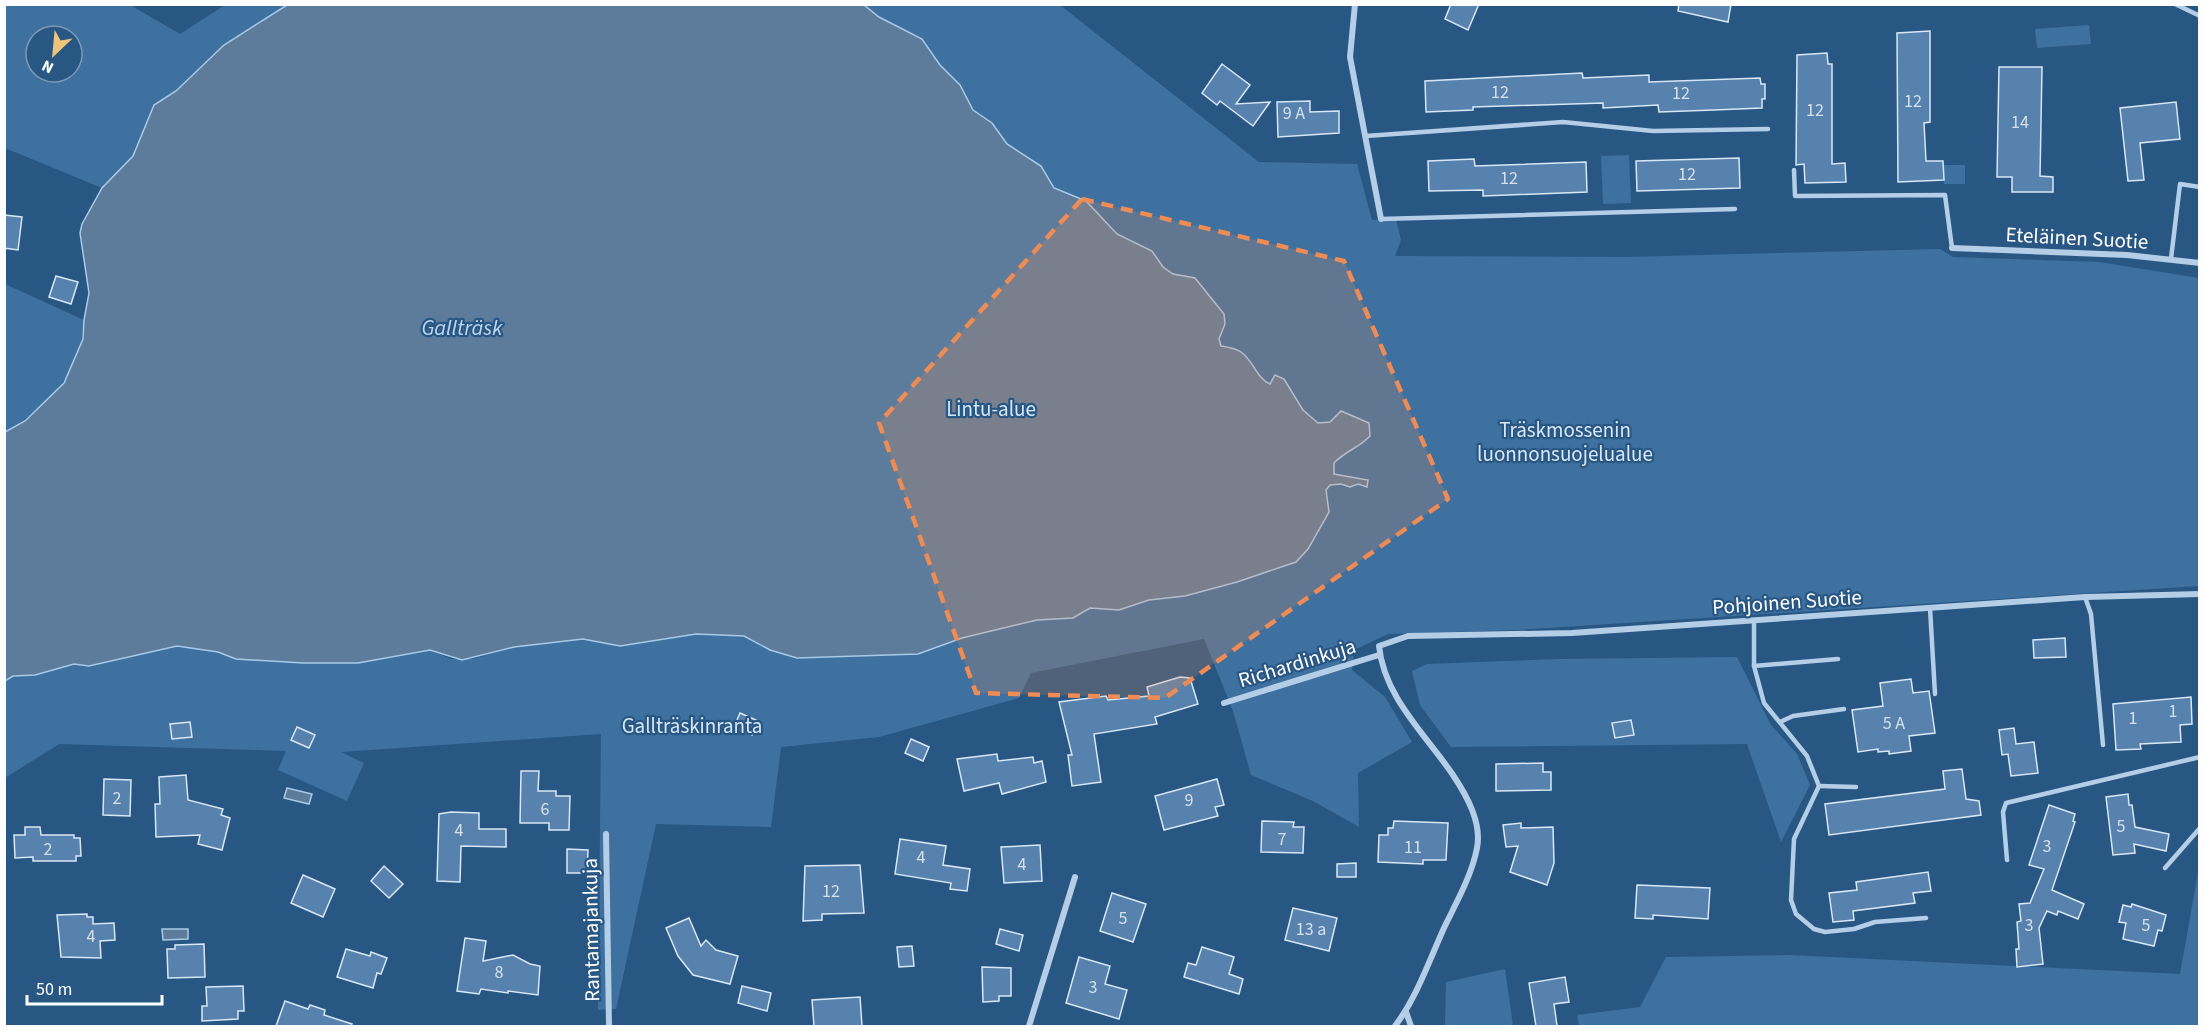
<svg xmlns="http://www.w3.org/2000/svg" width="2204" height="1031" font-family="'Source Sans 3',sans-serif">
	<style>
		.green { fill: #3e71a0; fill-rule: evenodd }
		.water { fill: #5d7c9b; stroke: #a8cae7; stroke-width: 1.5 }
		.building { fill: #5682ad; stroke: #d7e7f6; stroke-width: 1.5 }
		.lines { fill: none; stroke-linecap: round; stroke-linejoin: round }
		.lane { stroke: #b4cee7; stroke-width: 4.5 }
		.street { stroke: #b4cee7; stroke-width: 6 }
		.marked { fill: #ef8b55; fill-opacity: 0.2; stroke: #ef8b55; stroke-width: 4.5; stroke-dasharray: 12 8; stroke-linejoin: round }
		.labels { text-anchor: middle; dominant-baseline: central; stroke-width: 4.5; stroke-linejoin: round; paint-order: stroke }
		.number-label { font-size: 18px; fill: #d5e0ea }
		.street-label { font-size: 21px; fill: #fff; stroke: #295784 }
		.park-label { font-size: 21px; fill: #d7e7f6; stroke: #295784 }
		.water-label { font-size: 22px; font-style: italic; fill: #bfd8ee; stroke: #295784 }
	</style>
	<rect width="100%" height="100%" fill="#295784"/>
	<!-- green -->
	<g class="green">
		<path d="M4,5H130L180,34L225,5H287L224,45L176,91L154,105L133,156L102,188L5,148ZM36,36H72V72H36Z"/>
		<path d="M864,5H1060L1259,162L1357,164L1372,220L1396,219L1401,240L1395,256L1625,257L1940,249L1953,257L2099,262L2199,278V586L1518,630L1388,634L1354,650L1352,670L1385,697L1412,742L1358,773L1359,827L1313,801L1251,775L1233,711L1204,639L1031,673L1019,698L879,737L781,747L771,827L656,824L616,1009L598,1010L601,734L341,752L364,763L347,801L278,770L286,751L59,744L5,778V681L13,676L35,675L74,664L89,666L177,646L218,652L236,659L358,663L430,650L451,659H473L514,647L583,639L620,646L696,634L744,636L770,650L922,39L879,17Z"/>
		<path d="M2089,25L2091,44L2037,48L2035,29Z"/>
		<path d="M1629,155L1631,203L1603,204L1601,156Z"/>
		<path d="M1943,165H1965V184H1944Z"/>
		<path d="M5,284L84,320C83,371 47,408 5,432Z"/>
		<path d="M1737,657L1771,725L1797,754L1810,785L1781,842L1747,744L1451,747L1420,705L1412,671L1427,664L1559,659Z"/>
		<path d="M2199,867V1026H1579L1577,1015L1640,1007L1666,957L1790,955L2180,974Z"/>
		<path d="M1505,969L1513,1026H1445L1446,982Z"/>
	</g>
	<!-- water -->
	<g class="water">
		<path d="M864,5L879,17L922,39L940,65L960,85L973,110L992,123L1007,144L1041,166L1054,188L1086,201L1117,234L1152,251L1163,267L1173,274L1195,278L1224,314L1225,324L1219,339L1221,346C1228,347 1235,348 1241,352C1253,360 1257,379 1270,384L1275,375L1284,379L1303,410L1318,423L1330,422L1341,411L1369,423L1370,436C1359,448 1345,451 1334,463V474L1368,480L1367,487L1358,484L1350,487L1341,484L1330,485L1326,490L1329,512L1308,549L1296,562L1237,582L1185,596L1149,600L1119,610L1090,608L1073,618L1037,620L962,638L918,654L797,658L770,650L744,636L696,634L620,646L583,639L514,647L462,660L430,650L358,663H303L236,659L218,652L177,646L89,666L74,664L35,675L13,676L5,681V432L25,421L64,383L83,339L84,320L89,293L80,233L82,224L102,188L133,156L154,105L176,91L224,45L287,5Z"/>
		<path d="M287,788L312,794L309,804L284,798Z"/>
		<path d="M162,929H188V939L163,940Z"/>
	</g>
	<!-- building -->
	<g class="building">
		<path d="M1451,4H1479L1468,30L1445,19Z"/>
		<path d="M1679,4H1731L1728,22L1678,11Z"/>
		<path d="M1930,31V122L1924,123L1926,161H1943L1944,180L1898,182L1897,33Z"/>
		<path d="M1827,53L1828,64H1832V164L1845,163L1846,182L1805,183L1804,164L1796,165L1797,55Z"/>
		<path d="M1222,64L1250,85L1236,104L1270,102L1253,126L1220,101L1217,105L1202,93Z"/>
		<path d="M1999,67H2042L2040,176L2053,177V192H2012V177H1997Z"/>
		<path d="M1582,73L1583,78L1649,75V82L1760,78L1761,84H1765V99H1762V108L1714,110L1659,112L1658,105L1603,108V103L1473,107V110L1426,112L1425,81Z"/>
		<path d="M1310,101V112L1339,111V133L1278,137L1277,102Z"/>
		<path d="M2176,102L2180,139L2140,143L2144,180L2128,181L2120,108Z"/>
		<path d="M1739,158L1740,188L1637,191L1636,161Z"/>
		<path d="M1474,159L1475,166L1586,162L1587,192L1483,196V190L1429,191L1428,161Z"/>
		<path d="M4,215L22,217L18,250L4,248Z"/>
		<path d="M56,276L78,282L71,304L49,297Z"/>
		<path d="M2065,638L2066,657L2034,658L2033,640Z"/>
		<path d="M1180,677L1190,678L1198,704L1155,717L1157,724L1094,734L1101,782L1072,786L1068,755H1072L1059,702L1106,696L1108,700L1149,696L1147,687Z"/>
		<path d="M1911,679L1913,693L1929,691L1935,733L1909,736L1911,751L1889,754V751L1878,752V749L1858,752L1852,710L1883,706L1880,683Z"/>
		<path d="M2191,697L2192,724L2180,725L2181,742L2140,744L2141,749L2116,750L2113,704Z"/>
		<path d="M740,713L758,721L752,735L734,727Z"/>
		<path d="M1631,720L1634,735L1615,738L1612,723Z"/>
		<path d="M190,722L192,737L172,739L170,724Z"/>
		<path d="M297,727L315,735L309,748L291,740Z"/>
		<path d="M2014,728L2016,744L2034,742L2038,773L2011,776L2008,754L2002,755L1999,730Z"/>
		<path d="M911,739L929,747L923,761L905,753Z"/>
		<path d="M997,754L998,761L1033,757L1034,763L1042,761L1046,782L1002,794L999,783L964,791L957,759Z"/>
		<path d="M1543,763V772H1551V790L1496,791V764Z"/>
		<path d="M1962,769L1966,799L1979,801L1981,815L1829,835L1825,804L1945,789L1943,771Z"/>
		<path d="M521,771H539L538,791H556V796H570L569,830H549V823H520Z"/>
		<path d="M186,775L188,800L223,809L221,815L230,818L222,850L198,844L200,835L156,837L155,804H160L159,777Z"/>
		<path d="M104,779L131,780L130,816L103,815Z"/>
		<path d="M1217,779L1224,805L1215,807L1218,816L1164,830L1155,796Z"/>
		<path d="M2128,794L2129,805H2132L2135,827L2169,834L2166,851L2134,844L2135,853L2113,855L2106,797Z"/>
		<path d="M2049,805L2075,814L2073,821L2075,822L2052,890L2084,904L2078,919L2058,911L2057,915L2047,911L2039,928L2043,964L2017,967L2016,949H2019L2017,922L2021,921L2019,904L2030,903L2044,869L2029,865Z"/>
		<path d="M451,812L479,813V829H506V847L461,846L460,882L437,881L439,814Z"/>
		<path d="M1262,821L1294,822L1293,827H1304L1303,853L1261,852Z"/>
		<path d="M1394,821L1448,823L1446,860H1423V864L1378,862L1379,835H1388V828H1393Z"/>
		<path d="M1521,823V828L1553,827L1554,863L1547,885L1510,872L1518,846L1506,847L1503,825Z"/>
		<path d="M25,827H40L41,835H74V838H80L81,856H76V861H33V857L15,858L14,835H25Z"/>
		<path d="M900,839L946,846L943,865L970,869L967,891L950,889L951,883L895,874Z"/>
		<path d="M1040,845L1042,881L1004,883L1001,847Z"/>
		<path d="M567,849L588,850L587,873H567Z"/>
		<path d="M1356,863V877H1337V864Z"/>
		<path d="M860,865L864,913L822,914V920L803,921L805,866Z"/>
		<path d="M384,866L403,884L389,898L371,881Z"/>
		<path d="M1928,872L1931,891L1913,893L1915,903L1853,911L1854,920L1833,922L1829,893L1857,890L1856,882Z"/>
		<path d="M303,875L335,889L323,917L291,903Z"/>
		<path d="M1637,885L1710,888L1708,919L1653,915V919L1635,918Z"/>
		<path d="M1112,893L1146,904L1133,942L1100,931Z"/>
		<path d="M2132,904L2166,915L2162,931L2158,930L2154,946L2123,939L2126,923L2119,922L2123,905L2131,907Z"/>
		<path d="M1293,908L1337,918L1329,951L1285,940Z"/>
		<path d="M87,914V917H93V924L114,923L115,940L100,941L101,958L61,957L57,915Z"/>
		<path d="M689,918L701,946L706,940L716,950L738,956L730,984L693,975L678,956L666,928Z"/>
		<path d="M1000,929L1023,935L1019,951L996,944Z"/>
		<path d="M465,938L486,941L483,961L513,955L530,964L540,966L538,995L508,991V993L481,989L479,994L457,991Z"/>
		<path d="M204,944L205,977L168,978L167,949H175V945Z"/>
		<path d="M912,946L914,966L899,967L897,947Z"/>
		<path d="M1202,947L1234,957L1229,974L1243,979L1239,994L1184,977L1188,963L1196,965Z"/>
		<path d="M346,949L370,956L371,952L387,958L381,974L377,973L373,988L337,977Z"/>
		<path d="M1079,957L1110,966L1105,984L1127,990L1119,1019L1066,1003Z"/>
		<path d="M982,967L1011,968V996H999V1001L983,1002Z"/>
		<path d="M1565,977L1569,1002L1554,1004L1557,1026H1536L1529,983Z"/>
		<path d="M243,986L244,1011H238V1019L202,1021V1006H207L206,987Z"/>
		<path d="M742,986L771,993L767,1011L738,1003Z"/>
		<path d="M860,997L862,1026H814L812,1000Z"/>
		<path d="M285,1001L308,1009L310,1005L325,1010L324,1015L352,1024L351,1026H276Z"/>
	</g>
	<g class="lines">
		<!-- lane -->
		<g class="lane">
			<path d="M2175,4L2200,16"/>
			<path d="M1366,136L1563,122L1653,131L1768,129"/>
			<path d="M1794,170L1795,196L1945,195L1952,248"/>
			<path d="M1381,219L1735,209"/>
			<path d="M2171,259L2180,184L2200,187"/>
			<path d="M2085,597L2091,614L2103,745"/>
			<path d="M1930,608L1935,694"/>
			<path d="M1754,621V666L1764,703L1807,756L1819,786L1794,839L1791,900L1796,914L1814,929L1825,932L1854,929L1875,922L1926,918"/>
			<path d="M1754,666L1838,659"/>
			<path d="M1780,722L1793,716L1844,709"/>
			<path d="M1819,786L1856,787"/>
			<path d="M2007,860L2003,812L2006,803L2200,757"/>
			<path d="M2165,868L2200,828"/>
		</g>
		<!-- street -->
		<g class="street">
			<path d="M1355,4L1350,57L1381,219"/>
			<path d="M1952,248L2127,255L2200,263"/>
			<path d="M1224,703L1379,655"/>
			<path d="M606,834L609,1026"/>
			<path d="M1406,1012L1411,1026"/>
			<path d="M1029,1026L1075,877"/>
			<path d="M1395,1026C1417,997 1429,961 1444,928C1456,903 1472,875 1477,848C1482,823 1467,796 1453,775C1426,735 1384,697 1379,646L1408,636L1572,633L2085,597L2200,594"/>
		</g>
	</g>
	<!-- marked area -->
	<path class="marked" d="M1082,199L1344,261L1448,499L1165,698L976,693L879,423Z"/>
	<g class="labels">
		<!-- number labels -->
		<g class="number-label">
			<text x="1500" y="92">12</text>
			<text x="1681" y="93">12</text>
			<text x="1913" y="101">12</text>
			<text x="1815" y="110">12</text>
			<text x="1294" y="113">9 A</text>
			<text x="2020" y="122">14</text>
			<text x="1687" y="174">12</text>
			<text x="1509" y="178">12</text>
			<text x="2173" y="711">1</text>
			<text x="2133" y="718">1</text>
			<text x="1894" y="723">5 A</text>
			<text x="117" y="798">2</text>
			<text x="1189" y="800">9</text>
			<text x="545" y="809">6</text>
			<text x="2121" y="826">5</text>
			<text x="459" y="830">4</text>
			<text x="1282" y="839">7</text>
			<text x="2047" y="846">3</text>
			<text x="1413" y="847">11</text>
			<text x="48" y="849">2</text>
			<text x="921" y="857">4</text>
			<text x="1022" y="864">4</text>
			<text x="831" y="891">12</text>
			<text x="1123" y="918">5</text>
			<text x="2029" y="925">3</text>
			<text x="2146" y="925">5</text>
			<text x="1311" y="929">13 a</text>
			<text x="91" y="936">4</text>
			<text x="499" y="972">8</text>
			<text x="1093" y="987">3</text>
		</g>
		<!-- street labels -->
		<g class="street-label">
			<text transform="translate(2077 238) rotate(3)">Eteläinen Suotie</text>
			<text transform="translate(1787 602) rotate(-4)">Pohjoinen Suotie</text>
			<text transform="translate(1297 663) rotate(-17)">Richardinkuja</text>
			<text transform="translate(591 930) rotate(-91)">Rantamajankuja</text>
		</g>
		<!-- park labels -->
		<g class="park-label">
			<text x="991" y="409">Lintu-alue</text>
			<text x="1565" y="430">Träskmossenin<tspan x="1565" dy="24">luonnonsuojelualue</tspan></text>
			<text x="692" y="726">Gallträskinranta</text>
		</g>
		<!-- water labels -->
		<g class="water-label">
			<text x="462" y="328">Gallträsk</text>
		</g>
	</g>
	<!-- border -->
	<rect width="2204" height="1031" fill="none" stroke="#ffffff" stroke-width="12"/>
	<!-- north arrow -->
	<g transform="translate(54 54) rotate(206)"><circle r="28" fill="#295784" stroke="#7f9ab5" stroke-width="1.5"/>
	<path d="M0-4.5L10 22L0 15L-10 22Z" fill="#eec57b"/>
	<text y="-9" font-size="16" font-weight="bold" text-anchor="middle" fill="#ffffff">N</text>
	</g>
	<!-- scale -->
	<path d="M27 995v9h135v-9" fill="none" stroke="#ffffff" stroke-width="3"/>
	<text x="36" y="995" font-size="18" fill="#ffffff" stroke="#295784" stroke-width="4.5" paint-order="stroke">50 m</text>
</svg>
